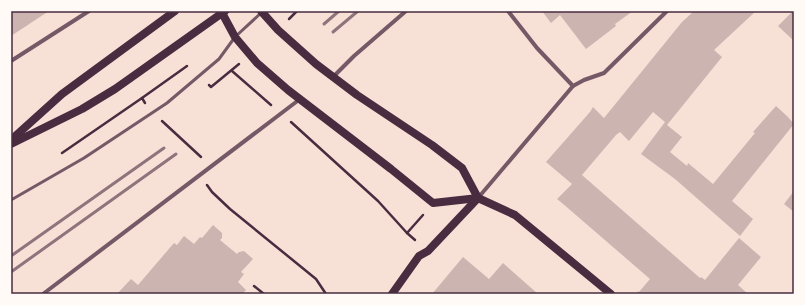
<svg xmlns="http://www.w3.org/2000/svg" width="805" height="305" font-family="'Varela Round',sans-serif">
	<style>
		.building { fill: #ccb4b1 }
		.lines { fill: none; stroke-linecap: round; stroke-linejoin: round }
		.path { stroke: #4a2c40; stroke-width: 2.5 }
		.service { stroke: #755966; stroke-width: 3 }
		.minor { stroke: #755966; stroke-width: 4 }
		.secondary { stroke: #4a2c40; stroke-width: 8 }
		.rail { stroke: #8f747c; stroke-width: 3 }
		.neatline { fill: none; stroke: #4a2c40; stroke-width: 1.5 }
	</style>
	<rect width="100%" height="100%" fill="#f7e1d7"/>
	<!-- building -->
	<g class="building">
		<path d="M11,11H49L11,36Z"/>
		<path d="M542,11H633L615,24L616,26L586,49L560,15L551,23Z"/>
		<path d="M694,11H756L714,50L722,57L667,125L682,137L670,152L687,166L688,163L713,184L755,133L753,132L776,106L788,117L794,124L732,201L753,219L740,236L675,179L641,154L665,122L653,112L629,141L620,132L616,135L582,175L700,278L701,277L705,280L739,238L761,257L738,285L748,294H636L638,291L639,292L650,279L562,203L557,199L572,184L546,162L590,112L593,107L604,118L682,22Z"/>
		<path d="M793,11H794V41L778,26Z"/>
		<path d="M794,191V212L784,204Z"/>
		<path d="M213,225L222,233V238L220,240L237,254L239,252L244,251L253,259L241,272L244,274L238,282L246,290L242,294H117L131,279L138,285L174,243L177,245L184,236L194,244L200,237L202,238Z"/>
		<path d="M463,257L489,279L503,263L538,294H432Z"/>
	</g>
	<g class="lines">
		<!-- path -->
		<g class="path">
			<path d="M289,19L297,11"/>
			<path d="M232,71L271,105"/>
			<path d="M209,85L211,87L239,64"/>
			<path d="M142,98L187,66"/>
			<path d="M162,121L201,157"/>
			<path d="M291,122L378,201L407,233L415,240"/>
			<path d="M62,153L142,98L145,103"/>
			<path d="M207,185L212,192L230,209L316,279L326,294"/>
			<path d="M407,233L423,215"/>
			<path d="M254,286L264,294"/>
		</g>
		<!-- service -->
		<path class="service" d="M11,200L84,158L167,103L219,59L235,37L261,13"/>
		<!-- minor -->
		<g class="minor">
			<path d="M508,11L537,48L573,86"/>
			<path d="M11,61L89,11"/>
			<path d="M333,77L354,56L406,11"/>
			<path d="M478,198L573,86L584,80L604,73L667,11"/>
			<path d="M43,294L300,99"/>
		</g>
		<!-- secondary -->
		<g class="secondary">
			<path d="M221,11L235,37L257,63L288,90L391,169L433,203L478,198"/>
			<path d="M261,11L278,30L316,64L357,95L432,145L462,168L478,198L515,215L611,294"/>
			<path d="M11,140L62,94L175,11"/>
			<path d="M11,144L82,109L115,89L225,11"/>
			<path d="M392,294L419,256L428,251L478,198"/>
		</g>
		<!-- rail -->
		<g class="rail">
			<path d="M324,24L339,11"/>
			<path d="M333,32L358,11"/>
			<path d="M11,256L164,148"/>
			<path d="M11,272L176,154"/>
		</g>
	</g>
	<!-- border -->
	<rect width="805" height="305" fill="none" stroke="#fffaf5" stroke-width="24"/>
	<rect x="12" y="12" width="781" height="281" class="neatline"/>
</svg>
